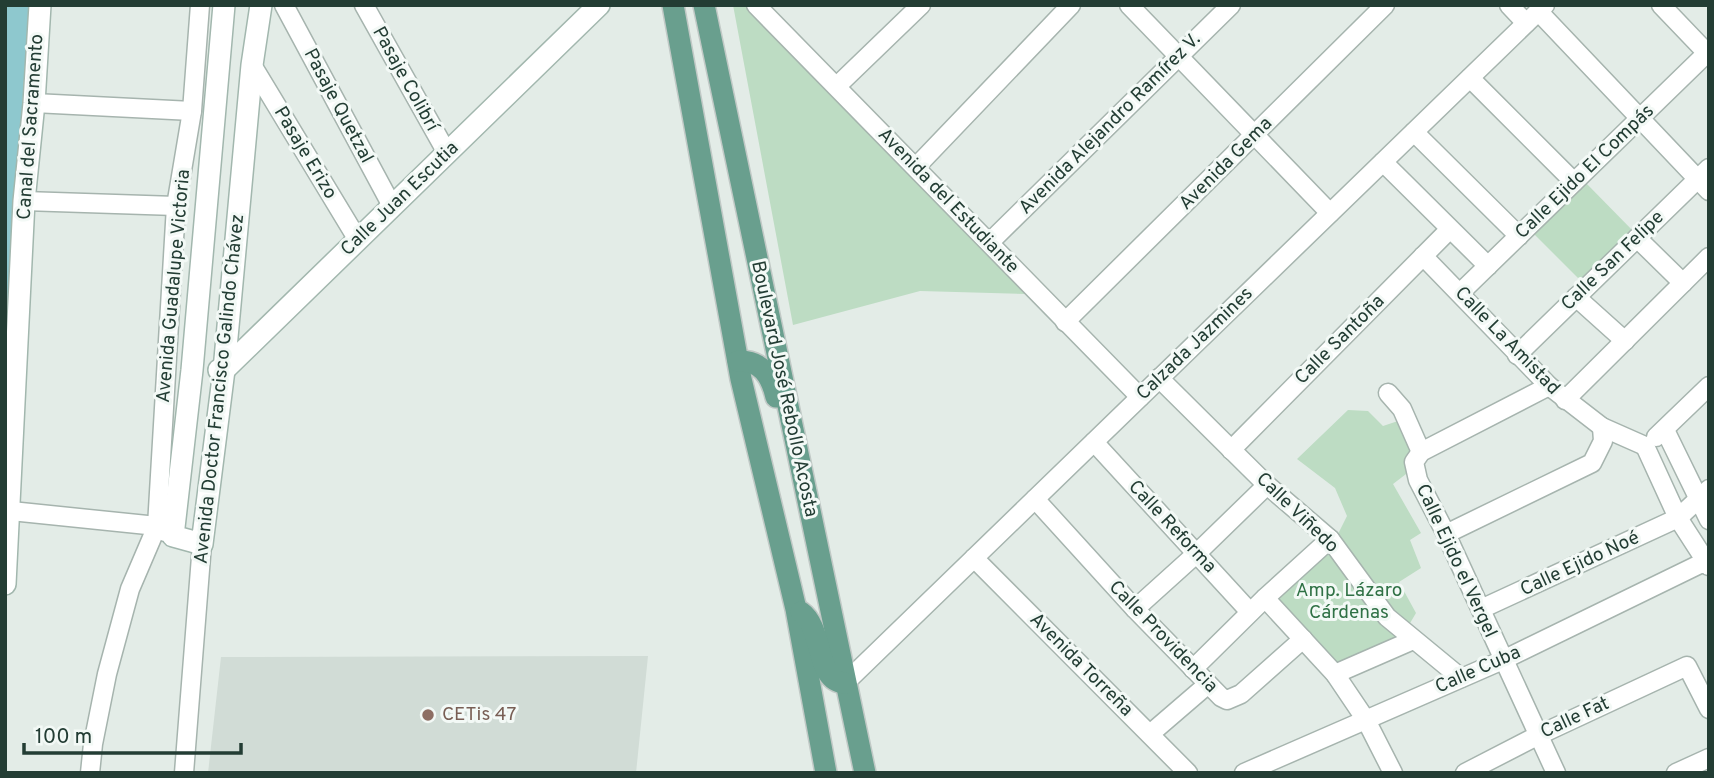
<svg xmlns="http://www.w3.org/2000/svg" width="1714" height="778" font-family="Overpass,sans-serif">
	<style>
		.built { fill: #d1dcd6 }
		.green { fill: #bddcc3 }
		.water { fill: #8ec8ce }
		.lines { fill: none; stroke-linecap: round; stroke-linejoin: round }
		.street-casing { stroke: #a6b4ae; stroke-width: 21 }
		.secondary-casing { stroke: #a2b7ae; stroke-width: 24 }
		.primary-casing { stroke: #c1c9c6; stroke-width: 24 }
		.street { stroke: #fff; stroke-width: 18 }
		.secondary { stroke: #fff; stroke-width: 21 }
		.primary { stroke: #699f8e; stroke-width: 21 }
		.education-dot { fill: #8d6e63; stroke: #f3f9f6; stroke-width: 2.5 }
		.labels { text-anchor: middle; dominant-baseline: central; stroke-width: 6; stroke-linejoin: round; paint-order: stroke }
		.street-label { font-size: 19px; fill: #233d34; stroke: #f3f9f6 }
		.park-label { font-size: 19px; fill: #2f7145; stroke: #f3f9f6 }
		.education-label { font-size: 19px; fill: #785e54; stroke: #f3f9f6; text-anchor: start }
	</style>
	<rect width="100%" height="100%" fill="#e3ece7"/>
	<!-- built -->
	<path class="built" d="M648,656L636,773H208L221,657Z"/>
	<!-- green -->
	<g class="green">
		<path d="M733,5H745L1027,294L920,291L793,325Z"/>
		<path d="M1584,181L1637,235L1586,286L1532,232Z"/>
		<path d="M1348,410L1368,411L1383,426L1401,420L1413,452L1410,471L1393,484L1421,533L1410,540L1421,568L1399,582L1416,613L1400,640L1335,668L1272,598L1336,538L1347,516L1335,488L1297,459Z"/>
	</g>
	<!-- water -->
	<path class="water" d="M5,5H29L5,364Z"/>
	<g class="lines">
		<defs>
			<g id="street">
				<path d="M284,5L392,206"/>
				<path d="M364,5L447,153"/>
				<path d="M756,5L1140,397"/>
				<path d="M1129,5L1330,213"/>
				<path d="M1509,5L1526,23"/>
				<path d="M1661,5L1707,53"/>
				<path d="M1538,11L1709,191"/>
				<path d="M252,65L358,240"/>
				<path d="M1470,78L1574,182"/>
				<path d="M837,86L921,5"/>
				<path d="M34,103L192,111"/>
				<path d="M1414,132L1519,236"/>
				<path d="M1383,162L1488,266"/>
				<path d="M916,167L1071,5"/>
				<path d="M24,201L176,206"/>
				<path d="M1637,238L1683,283"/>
				<path d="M990,242L1231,5"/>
				<path d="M1423,256L1549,386L1602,427L1645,446"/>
				<path d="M1460,293L1709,51"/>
				<path d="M1576,297L1625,341"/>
				<path d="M1065,322L1385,5"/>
				<path d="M1517,355L1709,168"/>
				<path d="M1159,378L1267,485L1330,539L1387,617L1461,678"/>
				<path d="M1549,386L1421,452L1414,462L1418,480L1446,534L1556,773"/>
				<path d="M1388,393L1402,409L1421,452"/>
				<path d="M1565,400L1709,257"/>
				<path d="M1665,430L1709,520"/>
				<path d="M1656,437L1709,386"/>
				<path d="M1094,442L1250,612"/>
				<path d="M1645,446L1678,518L1709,566"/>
				<path d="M1231,450L1449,230"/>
				<path d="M1035,499L1135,609L1221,697L1227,700L1241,694L1303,639"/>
				<path d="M11,511L157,526L165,532"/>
				<path d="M1446,534L1592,463L1603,441L1602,427"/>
				<path d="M974,558L1188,773"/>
				<path d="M1265,598L1335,674L1366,720L1393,773"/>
				<path d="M1135,609L1196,554L1267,485"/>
				<path d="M1481,609L1678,518L1709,489"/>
				<path d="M1193,669L1265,598L1330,539"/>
				<path d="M1335,674L1413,640"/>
				<path d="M845,683L1545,5"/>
				<path d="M1150,734L1207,685"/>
				<path d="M90,773L93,744L107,674L130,589L157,526L176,206L192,111L200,5"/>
				<path d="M184,773L202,544"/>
				<path d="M1244,773L1503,660L1700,564H1709"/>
				<path d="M1465,773L1539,735L1687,666L1709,709"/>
				<path d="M1676,773L1709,758"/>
			</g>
			<g id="secondary">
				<path d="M224,5L192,370L173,536L202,544L224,370L252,65L261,5"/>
				<path d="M219,370H224L599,5"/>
				<path d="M5,584L24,201L34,103L40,5"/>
			</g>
			<g id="primary">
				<path d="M673,5L741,379L796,609L826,773"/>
				<path d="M704,5L865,773"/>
				<path d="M738,361C761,360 771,376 776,397"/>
				<path d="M801,612C824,628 815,682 845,683"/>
			</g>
		</defs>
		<!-- street casing -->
		<use href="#street" class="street-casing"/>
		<!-- secondary casing -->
		<use href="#secondary" class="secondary-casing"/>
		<!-- primary casing -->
		<use href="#primary" class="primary-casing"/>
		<!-- street -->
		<use href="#street" class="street"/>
		<!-- secondary -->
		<use href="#secondary" class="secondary"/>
		<!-- primary -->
		<use href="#primary" class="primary"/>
	</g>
	<!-- markers -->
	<circle class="education-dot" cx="428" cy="715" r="7"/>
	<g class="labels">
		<!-- street labels -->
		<g class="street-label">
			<text transform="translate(405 79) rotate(61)">Pasaje Colibrí</text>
			<text transform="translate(338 106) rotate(62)">Pasaje Quetzal</text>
			<text transform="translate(1110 124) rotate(-45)">Avenida Alejandro Ramírez V.</text>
			<text transform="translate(31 127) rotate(-86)">Canal del Sacramento</text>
			<text transform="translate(305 153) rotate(59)">Pasaje Erizo</text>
			<text transform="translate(1226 164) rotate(-45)">Avenida Gema</text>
			<text transform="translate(1585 172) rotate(-44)">Calle Ejido El Compás</text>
			<text transform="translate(400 199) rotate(-44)">Calle Juan Escutia</text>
			<text transform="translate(948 201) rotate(46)">Avenida del Estudiante</text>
			<text transform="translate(1613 261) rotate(-44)">Calle San Felipe</text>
			<text transform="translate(174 286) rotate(-85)">Avenida Guadalupe Victoria</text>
			<text transform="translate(1340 340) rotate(-45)">Calle Santoña</text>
			<text transform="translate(1507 341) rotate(46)">Calle La Amistad</text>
			<text transform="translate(1195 344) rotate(-44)">Calzada Jazmines</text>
			<text transform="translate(220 389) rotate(-84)">Avenida Doctor Francisco Galindo Chávez</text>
			<text transform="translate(784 389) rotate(78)">Boulevard José Rebollo Acosta</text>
			<text transform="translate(1297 513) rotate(44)">Calle Viñedo</text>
			<text transform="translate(1172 527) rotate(47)">Calle Reforma</text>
			<text transform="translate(1456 561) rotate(65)">Calle Ejido el Vergel</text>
			<text transform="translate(1580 564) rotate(-25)">Calle Ejido Noé</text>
			<text transform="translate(1163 637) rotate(46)">Calle Providencia</text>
			<text transform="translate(1081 665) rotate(45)">Avenida Torreña</text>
			<text transform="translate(1478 670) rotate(-24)">Calle Cuba</text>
			<text transform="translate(1575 718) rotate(-25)">Calle Fat</text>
		</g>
		<!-- park labels -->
		<g class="park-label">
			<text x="1349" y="591">Amp. Lázaro<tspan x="1349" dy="22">Cárdenas</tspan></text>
		</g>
		<!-- education labels -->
		<g class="education-label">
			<text x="442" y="715">CETis 47</text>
		</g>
	</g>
	<!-- border -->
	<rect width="1714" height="778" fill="none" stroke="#233d34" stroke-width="14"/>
	<!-- scale -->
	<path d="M24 743v10h217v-10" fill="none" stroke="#233d34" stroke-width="3.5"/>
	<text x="35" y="743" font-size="21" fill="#233d34" stroke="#f3f9f6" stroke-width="5" paint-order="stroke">100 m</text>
</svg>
